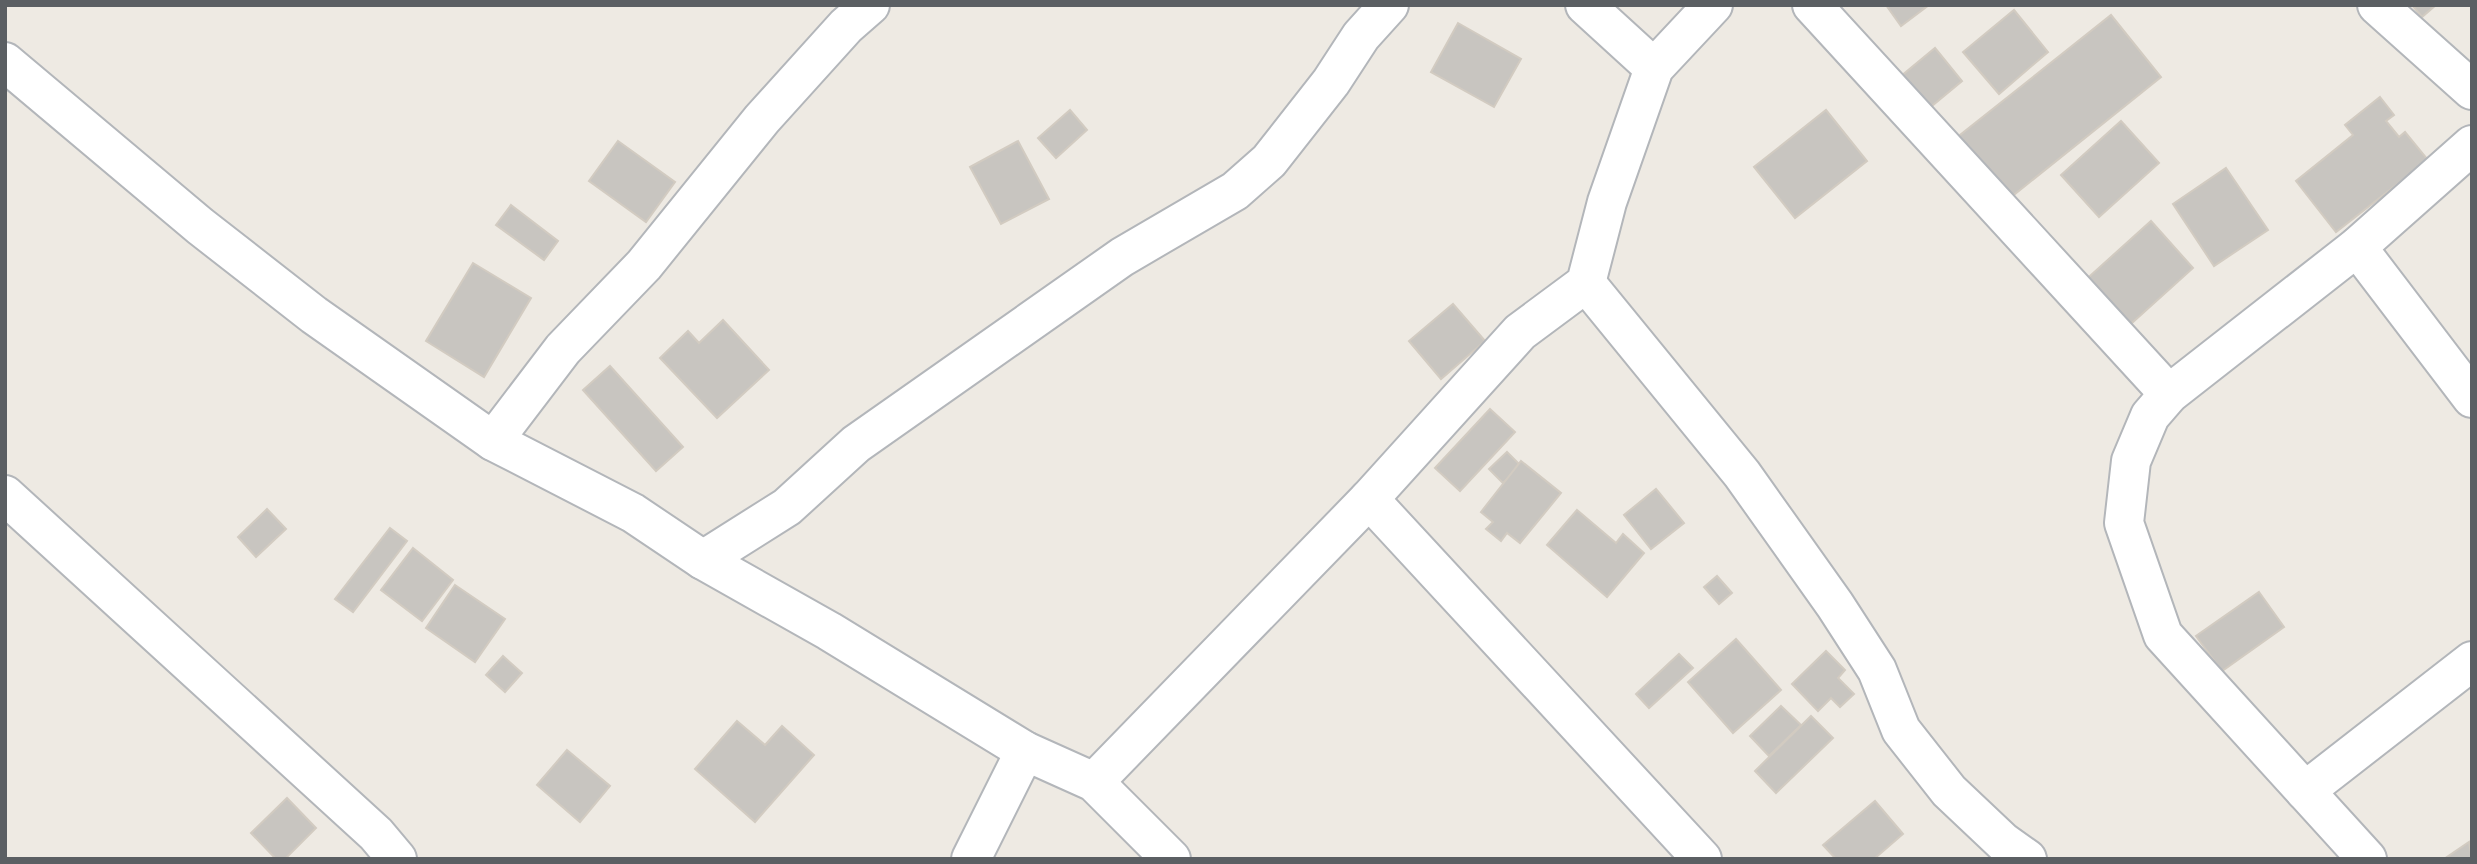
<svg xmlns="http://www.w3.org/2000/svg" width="2477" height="864" font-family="Roboto,sans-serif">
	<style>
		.building { fill: #c8c5c0; stroke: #d2cbc1; stroke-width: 2 }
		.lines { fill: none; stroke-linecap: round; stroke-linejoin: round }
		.minor-casing { stroke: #b3b6ba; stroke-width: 42 }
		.minor { stroke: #fff; stroke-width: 38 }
	</style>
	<rect width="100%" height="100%" fill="#eeeae3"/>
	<!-- building -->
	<g class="building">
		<path d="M1886,5H1929L1901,26Z"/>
		<path d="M2412,5H2436L2422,17Z"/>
		<path d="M2014,10L2048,52L1999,94L1963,52Z"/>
		<path d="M2111,15L2161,77L2005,202L1955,139Z"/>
		<path d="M1458,23L1521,59L1494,107L1431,72Z"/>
		<path d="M1935,48L1962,81L1927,110L1900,77Z"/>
		<path d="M2380,97L2394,115L2386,121L2399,137L2405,132L2428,160L2336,232L2296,181L2353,135L2345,125Z"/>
		<path d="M1070,110L1087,130L1056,158L1038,138Z"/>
		<path d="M1826,110L1867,161L1795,218L1754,167Z"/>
		<path d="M2121,121L2159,163L2099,217L2061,175Z"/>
		<path d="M618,141L675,182L646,222L589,181Z"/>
		<path d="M1018,141L1049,199L1001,224L970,167Z"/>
		<path d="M2226,168L2268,230L2214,266L2173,204Z"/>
		<path d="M511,205L558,241L544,260L496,225Z"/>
		<path d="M2151,221L2193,268L2123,331L2081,284Z"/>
		<path d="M473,263L531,298L484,377L426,341Z"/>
		<path d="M1453,304L1485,341L1441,379L1409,341Z"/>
		<path d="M723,320L769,370L717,418L660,358L688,331L699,343Z"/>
		<path d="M610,366L683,447L656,471L583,390Z"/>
		<path d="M1490,409L1515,432L1460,491L1435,468Z"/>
		<path d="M1507,452L1521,466L1503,483L1489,469Z"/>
		<path d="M1521,461L1561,493L1520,543L1507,533L1501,541L1486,529L1493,522L1481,512Z"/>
		<path d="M1656,489L1684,523L1651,549L1624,515Z"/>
		<path d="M267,509L286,529L256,557L238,537Z"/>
		<path d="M1577,510L1616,543L1623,534L1644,553L1607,597L1547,545Z"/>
		<path d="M390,528L407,541L353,612L335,599Z"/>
		<path d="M413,548L453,580L422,621L381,590Z"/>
		<path d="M1717,576L1732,593L1719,604L1704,587Z"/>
		<path d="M455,585L505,619L475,662L426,628Z"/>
		<path d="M2259,592L2284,627L2222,671L2196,636Z"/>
		<path d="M1736,639L1781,690L1733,733L1688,682Z"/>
		<path d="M1826,651L1845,670L1838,678L1854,694L1840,707L1831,698L1818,711L1792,684Z"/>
		<path d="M1679,654L1693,668L1649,708L1636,694Z"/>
		<path d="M503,656L522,673L505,692L486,675Z"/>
		<path d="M1781,706L1801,725L1769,756L1750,736Z"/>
		<path d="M1811,716L1833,738L1776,793L1755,771Z"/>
		<path d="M737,721L765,745L782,726L814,755L755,822L695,769Z"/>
		<path d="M567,750L610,786L580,822L537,785Z"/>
		<path d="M287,798L316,828L285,859H276L251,833Z"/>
		<path d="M1875,801L1903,834L1874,859H1836L1823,845Z"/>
		<path d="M2469,842L2472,859H2444Z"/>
	</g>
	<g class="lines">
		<defs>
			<g id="minor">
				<path d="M1585,5L1654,68"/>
				<path d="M1812,5L2169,394"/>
				<path d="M2377,5L2472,90"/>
				<path d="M5,62L200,226L314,315L493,441L633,513L703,560L829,631L1025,751L1094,782L1171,859"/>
				<path d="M2357,247L2472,398"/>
				<path d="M1586,283L1742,474L1835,605L1877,670L1901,730L1949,791L2003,842L2027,859"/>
				<path d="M493,441L563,349L644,265L762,119L846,26L870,5"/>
				<path d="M5,495L376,834L397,859"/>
				<path d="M1369,499L1702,859"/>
				<path d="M703,560L787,507L856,444L1122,257L1235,191L1269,161L1331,82L1361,36L1389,5"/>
				<path d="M1094,782L1369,499L1520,332L1586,283L1607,202L1654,68L1713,5"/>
				<path d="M2305,791L2472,661"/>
				<path d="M971,859L1025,751"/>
				<path d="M2367,859L2163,635L2124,523L2131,461L2150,416L2169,394L2357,247L2472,145"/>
			</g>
		</defs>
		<!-- minor casing -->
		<use href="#minor" class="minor-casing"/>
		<!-- minor -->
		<use href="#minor" class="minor"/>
	</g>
	<!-- border -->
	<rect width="2477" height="864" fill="none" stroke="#5b5f63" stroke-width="14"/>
</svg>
